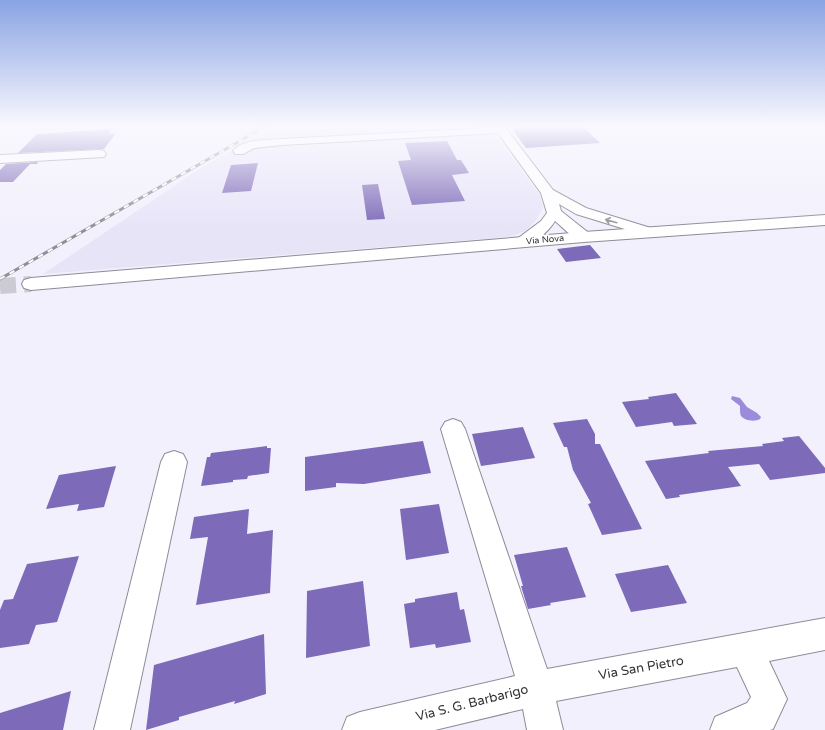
<svg xmlns="http://www.w3.org/2000/svg" width="825" height="730" font-family="'Varela Round',sans-serif">
	<style>
		.built { fill: #e7e4f8 }
		.water { fill: #9c8adb }
		.building { fill: #7d6ab8 }
		.lines { fill: none; stroke-linecap: round; stroke-linejoin: round }
		.tertiary-tunnel { stroke: #cccad4; stroke-width: 16; stroke-dasharray: 16 8; stroke-linecap: butt }
		.minor-casing { stroke: #8d8c97; stroke-width: 2 }
		.tertiary-casing { stroke: #8d8c97; stroke-width: 2 }
		.minor { fill: #fff; fill-rule: evenodd }
		.tertiary { fill: #fff; fill-rule: evenodd }
		.rail-casing { stroke: #908e97; stroke-width: 3 }
		.rail { stroke: #fff; stroke-width: 2; stroke-dasharray: 5.5; stroke-linecap: butt }
		.oneway { stroke: #98989a }
		.labels { text-anchor: middle; dominant-baseline: central; stroke-width: 4; stroke-linejoin: round; paint-order: stroke }
		.far-street-label { font-size: 9px; fill: #323136; stroke: #fff }
		.near-street-label { font-size: 13px; fill: #323136; stroke: #fff }
	</style>
	<rect width="100%" height="100%" fill="#f2f0fc"/>
	<!-- built -->
	<path class="built" d="M273,127H489L540,195L543,207L536,220L526,231L509,237L43,274L201,168Z"/>
	<!-- water -->
	<path class="water" d="M732,396L740,398L747,407L757,413L761,417L760,419C755,422 745,421 741,416C740,414 740,409 740,406L731,399Z"/>
	<!-- building -->
	<g class="building">
		<path d="M514,127H583L600,143L526,148L512,129H515Z"/>
		<path d="M111,129L109,134L116,133L104,149L18,153L37,134Z"/>
		<path d="M447,141L457,160H461L469,173L452,175L465,201L412,205L398,161L411,160L405,143Z"/>
		<path d="M38,162L37,164H30L13,182H0V170L6,164Z"/>
		<path d="M258,163L251,191L222,193L231,165Z"/>
		<path d="M378,184L385,219L367,220L362,185Z"/>
		<path d="M590,245L601,258L566,262L557,249Z"/>
		<path d="M676,393L697,424L674,426L672,422L636,427L622,402L649,399L648,397Z"/>
		<path d="M587,419L595,434V444H600L642,529L602,535L588,504L591,503L573,470L567,447H564L553,423Z"/>
		<path d="M523,427L535,458L481,466L472,434Z"/>
		<path d="M799,436L825,468V473L770,480L759,464L728,467L741,486L679,495L680,497L666,499L645,461L709,453L708,451L763,446L762,444L784,441L782,438Z"/>
		<path d="M423,441L431,473L364,484L336,483V487L305,491V457Z"/>
		<path d="M267,446V448H271L269,473L248,476L247,479L233,480V482L201,486L207,457H210L211,453Z"/>
		<path d="M116,466L104,507L77,511L79,504L46,509L59,475Z"/>
		<path d="M439,504L449,553L406,560L400,509Z"/>
		<path d="M249,509L247,534L273,530L270,593L196,605L208,537L190,539L194,517Z"/>
		<path d="M567,547L586,597L550,603L551,605L528,609L521,586H523L514,555Z"/>
		<path d="M79,556L57,622L36,625L29,644L0,648V610L4,600L13,599L27,564Z"/>
		<path d="M668,565L687,603L631,612L615,574Z"/>
		<path d="M363,581L370,646L306,658L307,591Z"/>
		<path d="M457,592L460,610L464,609L471,642L436,648L435,644L410,648L404,604L415,602V599Z"/>
		<path d="M264,634L266,694L234,704L235,701L179,717V720L146,730L154,665Z"/>
		<path d="M71,691L63,730H0V713Z"/>
	</g>
	<g class="lines">
		<!-- tertiary-tunnel -->
		<path class="tertiary-tunnel" d="M0,286L31,284"/>
		<defs>
			<g id="minor">
				<path d="M505,127L553,190L586,208L654,229L657,232L654,235L649,237L644,235L576,214L559,204L561,211L590,234L592,237L590,240C576,244 565,229 555,221C548,232 531,249 517,245L515,242L517,239L541,221L547,213L541,193L498,133L282,145L254,148L243,154H235L233,151C241,139 269,140 282,139Z"/>
				<path d="M100,150L104,151L106,154L104,157L0,163V155Z"/>
				<path d="M453,419L461,422L465,429L547,669L825,618V650L769,661L787,699L773,729L770,730H710L715,717L747,703L751,697L737,667L556,701L563,730H527L523,709L435,730H342L347,717L360,712L515,676L441,429L445,422Z"/>
				<path d="M174,451L183,454L187,462L130,730H94L161,462L165,454Z"/>
			</g>
			<path id="tertiary" d="M825,215V225L584,242L31,290L24,288L22,284L24,280L31,278L584,232Z"/>
		</defs>
		<!-- minor casing -->
		<use href="#minor" class="minor-casing"/>
		<!-- tertiary casing -->
		<use href="#tertiary" class="tertiary-casing"/>
		<!-- minor -->
		<use href="#minor" class="minor"/>
		<!-- tertiary -->
		<use href="#tertiary" class="tertiary"/>
		<defs>
			<path id="rail" d="M0,279L264,127"/>
		</defs>
		<!-- rail casing -->
		<use href="#rail" class="rail-casing"/>
		<!-- rail -->
		<use href="#rail" class="rail"/>
	</g>
	<!-- one-way arrows -->
	<defs><path id="oneway-shaft" d="M-6 0H5M1.5-3L5.5 0L1.5 3" fill="none" stroke-width="1.6" stroke-linecap="round" stroke-linejoin="round"/></defs>
	<use class="oneway" href="#oneway-shaft" transform="translate(611 221) rotate(-164)"/>
	<!-- sky -->
	<linearGradient id="sky" x2="0" y2="1"><stop stop-color="#89a3e3"/><stop offset="0.55" stop-color="#f9f8fe"/><stop offset="1" stop-color="#f9f8fe" stop-opacity="0"/></linearGradient>
	<rect width="825" height="229" fill="url(#sky)"/>
	<g class="labels">
		<!-- far-street labels -->
		<g class="far-street-label">
			<text transform="translate(545 240) rotate(-5)">Via Nova</text>
		</g>
		<!-- near-street labels -->
		<g class="near-street-label">
			<text transform="translate(641 668) rotate(-10)">Via San Pietro</text>
			<text transform="translate(472 703) rotate(-14)">Via S. G. Barbarigo</text>
		</g>
	</g>
</svg>
